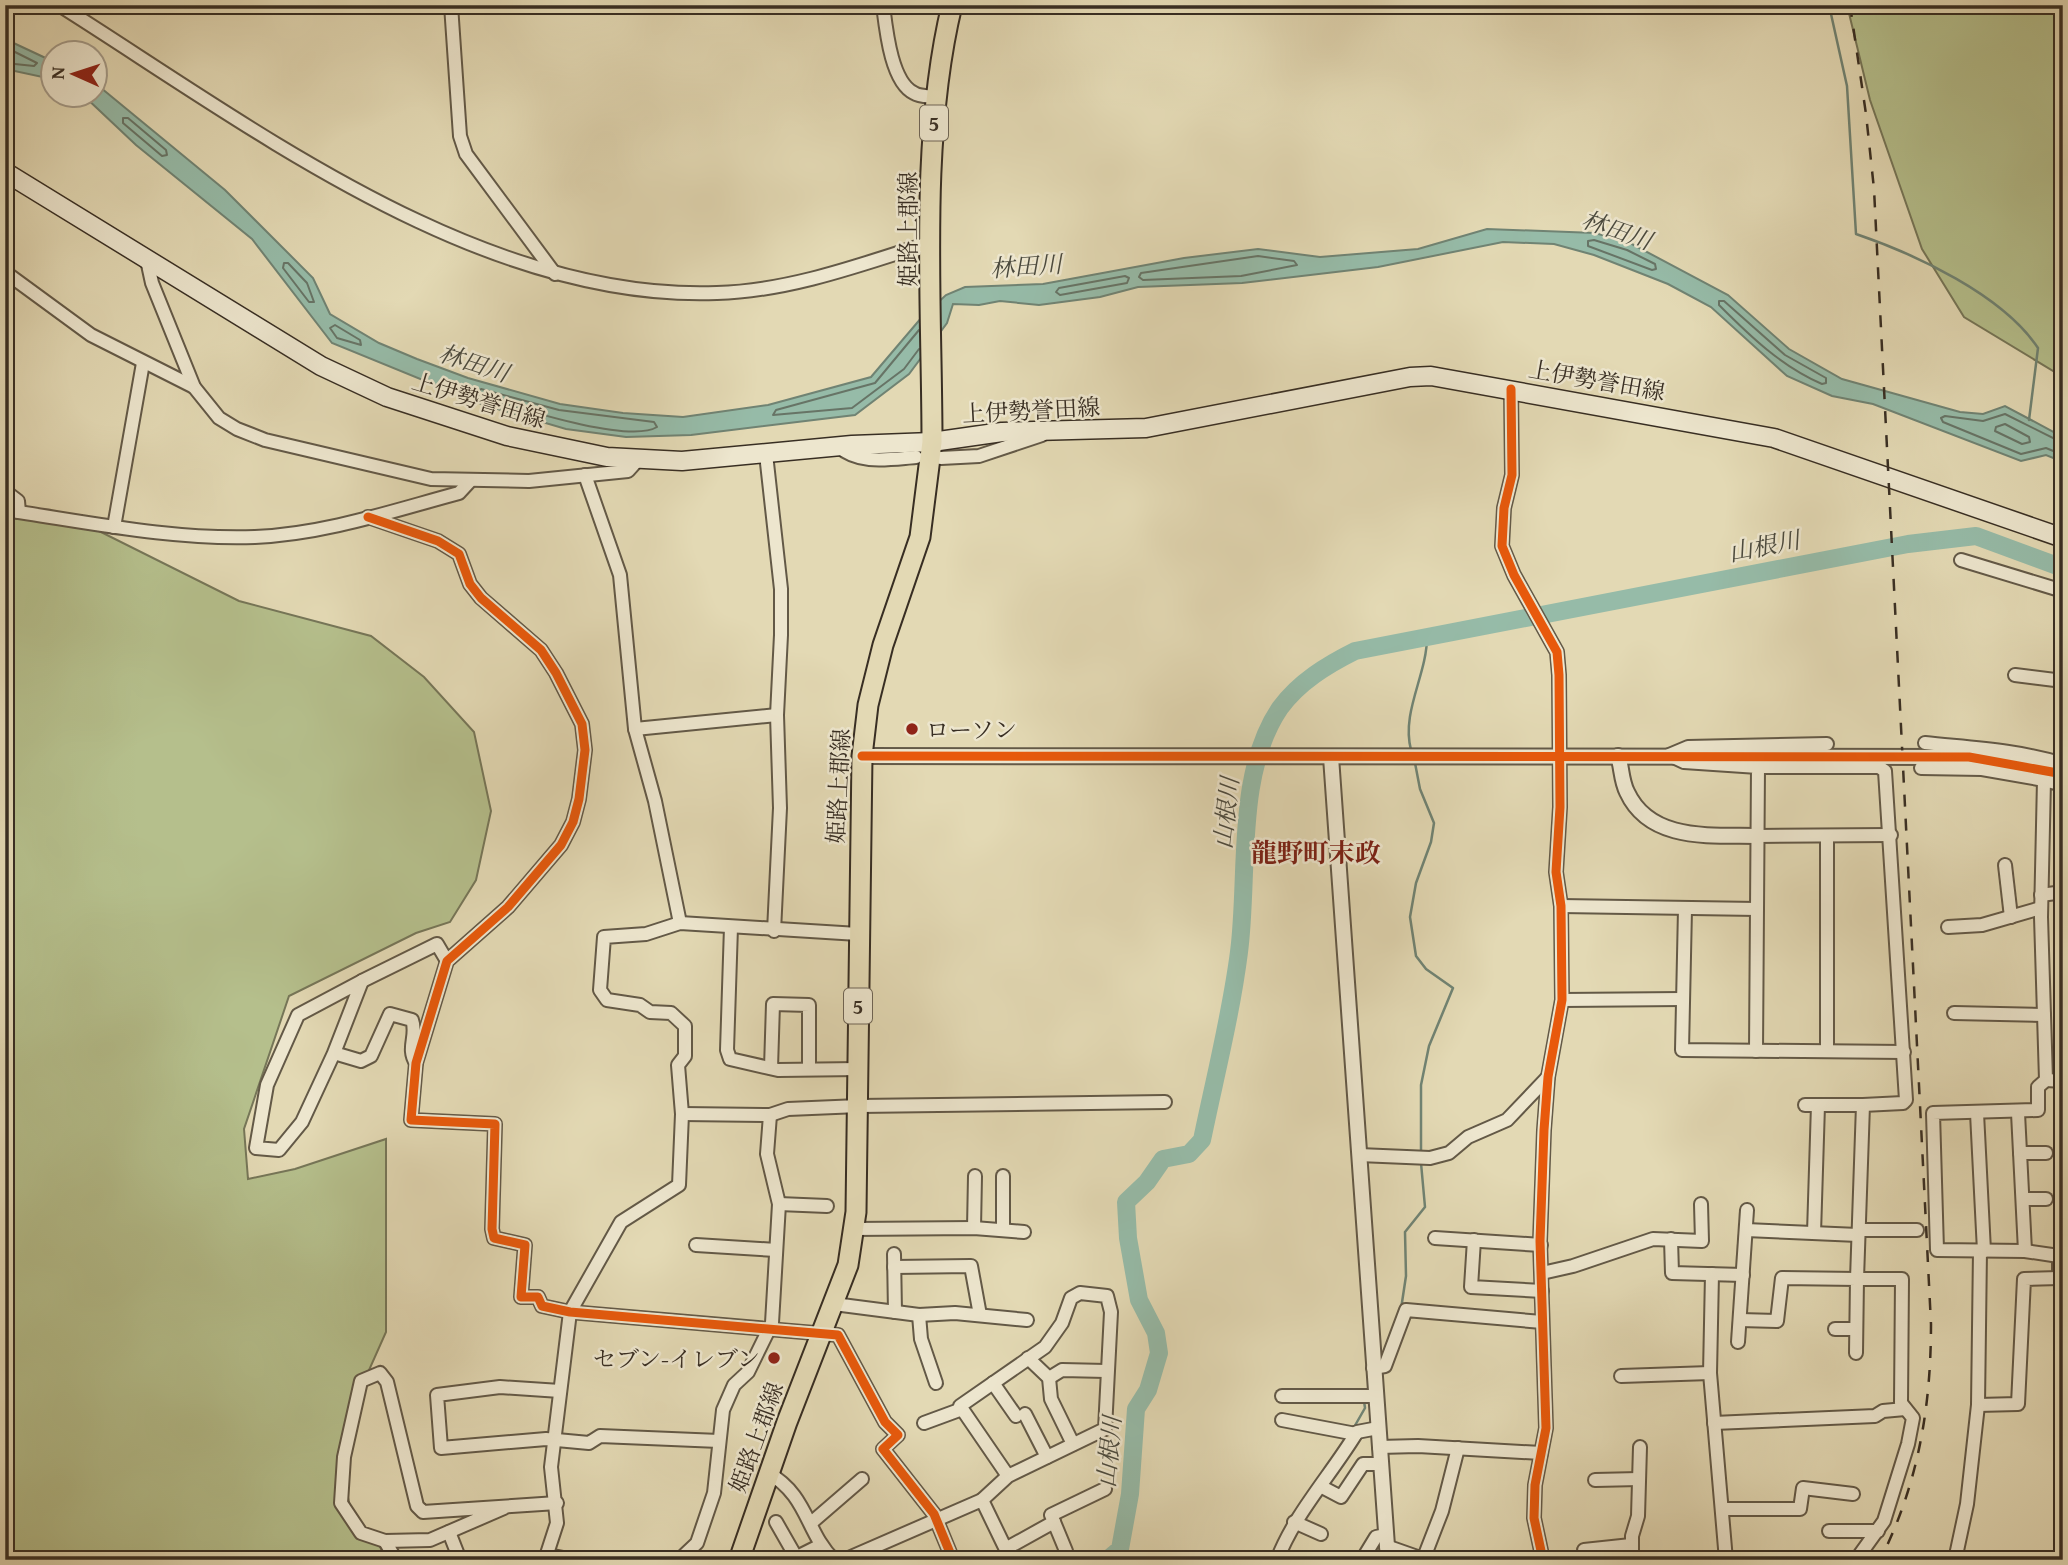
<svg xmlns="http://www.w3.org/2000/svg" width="2068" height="1565" font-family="'Gentium Book Plus','Noto Serif JP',serif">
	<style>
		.green { fill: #b5bf8c; stroke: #767658; stroke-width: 2 }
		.water { fill: #96bba8; stroke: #708373; stroke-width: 2 }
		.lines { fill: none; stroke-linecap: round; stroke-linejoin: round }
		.shore { stroke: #677466; stroke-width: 2 }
		.stream { stroke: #708373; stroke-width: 2.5 }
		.river { stroke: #96bba8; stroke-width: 18 }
		.minor-casing { stroke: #635947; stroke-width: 16 }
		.tertiary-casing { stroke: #635947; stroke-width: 18 }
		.secondary-casing { stroke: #382e23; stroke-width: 21 }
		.primary-casing { stroke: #382e23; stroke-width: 23 }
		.minor { stroke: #ede6ce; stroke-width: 12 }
		.tertiary { stroke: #ede6ce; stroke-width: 14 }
		.secondary { stroke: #ede6ce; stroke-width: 18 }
		.primary { stroke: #e3d9b4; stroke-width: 19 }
		.rail { stroke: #382e23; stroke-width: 2.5; stroke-dasharray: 12 12; stroke-linecap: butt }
		.cycleway-casing { stroke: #ede6ce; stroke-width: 13 }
		.cycleway { stroke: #e8590c; stroke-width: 9 }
		.poi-dot { fill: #8f2418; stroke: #ede6ce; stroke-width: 2.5 }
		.labels { text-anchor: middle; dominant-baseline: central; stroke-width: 5; stroke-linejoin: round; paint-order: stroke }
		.shield { fill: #ede6ce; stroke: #6e6556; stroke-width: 2 }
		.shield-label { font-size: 21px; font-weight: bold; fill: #382e23 }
		.street-label { font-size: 23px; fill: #382e23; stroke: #ede6ce }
		.poi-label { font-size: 23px; fill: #382e23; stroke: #ede6ce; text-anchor: start }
		.water-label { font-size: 24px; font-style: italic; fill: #4b4a3e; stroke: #ede6ce }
		.quarter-label { font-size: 26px; font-weight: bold; fill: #7a1f14; stroke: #ede6ce }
	</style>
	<rect width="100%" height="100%" fill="#e3d9b4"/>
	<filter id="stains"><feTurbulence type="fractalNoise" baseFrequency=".00286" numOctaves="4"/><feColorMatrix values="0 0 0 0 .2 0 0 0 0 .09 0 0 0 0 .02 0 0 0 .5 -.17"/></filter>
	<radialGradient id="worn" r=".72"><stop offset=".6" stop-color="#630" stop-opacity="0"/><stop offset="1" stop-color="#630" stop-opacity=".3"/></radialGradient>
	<!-- green -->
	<g class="green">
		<path d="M1847,5H2063V377L1964,317L1922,249L1870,100Z"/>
		<path d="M5,514L97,530L239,601L371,636L424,677L474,732L491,811L476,880L450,922L416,933L289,996L244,1129L248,1179L295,1169L386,1139V1332L353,1406L340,1458L351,1512L378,1542L386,1560H5Z"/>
	</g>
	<!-- water -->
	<g class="water">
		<path d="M5,39L52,61V79L5,69Z"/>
		<path d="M95,83L225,190L313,278L330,314L379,343L417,359L468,378L560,404L623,413L683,417L768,405L871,377L922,317L946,295L965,287L1043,284L1184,258L1258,249L1320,257L1418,249L1487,229L1595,233L1630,243L1728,295L1789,349L1842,379L1960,412L1983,414L2005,406L2063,437V462L2046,455L2021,461L1873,404L1832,396L1787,376L1711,307L1668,284L1594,255L1554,244L1503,242L1378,267L1242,283L1138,287L1100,297L1039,305L1000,301L979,305L953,304L947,323L909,374L855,415L691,435L626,437L566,429L484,405L332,343L252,239L136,145L83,95L94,94Z"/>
	</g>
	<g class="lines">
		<!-- shore -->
		<g class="shore">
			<path d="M5,47L37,63L34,66L5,63"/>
			<path d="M123,118H128L166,150L167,155L162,156L123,123Z"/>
			<path d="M1594,240L1627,250L1655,264L1656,269L1652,270L1588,246V241Z"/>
			<path d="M1258,256L1294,261L1297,265L1241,276L1143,280L1139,277L1141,273Z"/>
			<path d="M284,263H288L307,283L314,302H309L283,268Z"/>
			<path d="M1125,276L1129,278L1127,283L1060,295L1056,292L1059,288Z"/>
			<path d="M1719,301H1724L1785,355L1826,378V383L1822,384C1781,366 1751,337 1719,305Z"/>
			<path d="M335,325L360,340L361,345L337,338L330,328Z"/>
			<path d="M919,330L875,383L776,410L773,415L852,408L904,369L919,349"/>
			<path d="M481,389L559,410L654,422L657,427C629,444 519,408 486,398L477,394Z"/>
			<path d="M2005,424L2029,437L2030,442L2022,444L1995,431L1996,427Z"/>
			<path d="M2063,443L2005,414L1983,421L1945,416L1941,418L1943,422L2021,454L2046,448L2063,455"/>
		</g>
		<!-- stream -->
		<g class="stream">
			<path d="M1829,5L1847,86L1856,234C1915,254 2003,295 2038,348L2029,420"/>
			<path d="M1411,750C1401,712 1427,675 1427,637"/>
			<path d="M1415,763L1420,789L1434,823L1431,842L1416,883L1410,917L1416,956L1426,969L1453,988L1429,1046L1421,1085V1153"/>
			<path d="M1401,1309L1406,1276L1405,1232L1425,1207L1421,1163"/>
			<path d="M1353,1429L1365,1408L1364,1401"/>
		</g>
		<!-- river -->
		<path class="river" d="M1107,1560L1120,1549L1130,1494L1136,1409L1148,1390L1159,1353L1156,1333L1139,1300L1128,1238L1126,1202L1147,1182L1163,1159L1189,1154L1202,1140C1215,1077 1231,1015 1239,952C1249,876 1235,774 1280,708C1299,682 1327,665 1355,651L1908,544L1976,536L2063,568"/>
		<defs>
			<g id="minor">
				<path d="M59,5C251,126 480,302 717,293C790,291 863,264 932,242"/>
				<path d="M451,5L460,136L466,154L555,274"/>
				<path d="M883,5C886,29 891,82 914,93C920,97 929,96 936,97"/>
				<path d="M147,260L152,283L194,387L219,418L237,429L265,440L431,479L529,481L628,471L637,461"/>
				<path d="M5,272L91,335L194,387"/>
				<path d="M1511,389L1512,475L1504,508L1502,546L1514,575L1557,652L1559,675L1560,807L1556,872L1561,906L1562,1000L1548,1077L1544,1130L1540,1241L1546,1428L1535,1485L1534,1518L1543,1560"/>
				<path d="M838,446C859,465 889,459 916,457"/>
				<path d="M766,454L781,589V635L777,715L780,808L774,931"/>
				<path d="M941,458L979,456L1042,435"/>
				<path d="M585,475L620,575L635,729L655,801L680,923"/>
				<path d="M5,491L18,501L19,512"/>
				<path d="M5,510C87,522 172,540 255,537C325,534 392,511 459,493L471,480"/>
				<path d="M368,517L438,541L459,554L470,584L481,598L541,650L556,673L582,724L585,750L579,799L573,822L561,845L508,907L447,961L416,1063L411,1120L495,1124L492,1229L494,1238L525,1245L521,1297H538L542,1306L570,1312L838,1335L885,1422L898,1435L883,1449L934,1514L953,1560"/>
				<path d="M114,527L143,363"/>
				<path d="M1961,560L2063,591"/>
				<path d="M2015,675L2063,681"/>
				<path d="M635,729L777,715"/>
				<path d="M1925,743C1971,748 2018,750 2063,764"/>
				<path d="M1758,767H1879L1885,771L1906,1100L1903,1103L1863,1105L1857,1279H1902L1901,1403L1913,1418L1908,1444L1884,1521L1856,1560"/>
				<path d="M1921,768L1982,769L2044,780"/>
				<path d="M2063,785L2044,780L2041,917L2046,1080L2038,1087V1110L1933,1113L1937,1250L2025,1251L2059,1256V1278L2063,1279"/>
				<path d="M1757,836L1891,835"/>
				<path d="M2005,865L2011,917"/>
				<path d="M2041,895L2063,892"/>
				<path d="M1561,906L1757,909"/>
				<path d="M1685,909L1682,1050L1904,1052"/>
				<path d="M731,927L727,1050L730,1059L778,1070L859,1069"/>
				<path d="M1948,927L1982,925L2041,908"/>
				<path d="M362,981L437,944L447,961"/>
				<path d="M1562,1000L1683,999"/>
				<path d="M1954,1013L2044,1015"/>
				<path d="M1756,1051L1758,767L1684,762L1669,755L1688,747L1827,744"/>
				<path d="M1827,1051V836"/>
				<path d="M334,1053L362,981L298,1015L267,1085L256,1148L279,1150L302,1122L334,1053L361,1061L371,1056L390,1014L412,1020C418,1035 406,1048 416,1063"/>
				<path d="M771,1068L773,1004L809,1005V1069"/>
				<path d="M2046,1080L2063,1081"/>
				<path d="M1805,1105H1863"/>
				<path d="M1977,1113L1984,1251"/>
				<path d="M2018,1113L2025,1251"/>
				<path d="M682,1114L770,1115L788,1109L859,1106L1165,1102"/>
				<path d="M2020,1153H2046"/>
				<path d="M1359,1155L1430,1158L1449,1153L1468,1137L1507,1120L1548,1077"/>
				<path d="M1003,1176V1229"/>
				<path d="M2023,1199H2046"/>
				<path d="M779,1204L827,1206"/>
				<path d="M974,1228L975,1176"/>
				<path d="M853,1229L974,1228L1024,1232"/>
				<path d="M1746,1230L1858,1235"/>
				<path d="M1859,1230H1917"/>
				<path d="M1814,1233L1818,1105"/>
				<path d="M1435,1238L1541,1245"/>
				<path d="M1671,1239L1672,1273L1743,1275"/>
				<path d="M1474,1240L1471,1287L1542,1291"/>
				<path d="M696,1245L776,1250"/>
				<path d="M894,1254L895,1312"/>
				<path d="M894,1267L971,1266L980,1315"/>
				<path d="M1542,1273L1573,1266L1653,1239L1702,1241L1701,1204"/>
				<path d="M1712,1274L1710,1373L1726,1560"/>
				<path d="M834,1304L919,1315L955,1313L1027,1320"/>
				<path d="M919,1315L921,1339L936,1383"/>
				<path d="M1740,1320L1777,1321L1782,1278L1857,1279L1856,1353"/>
				<path d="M1835,1329H1856"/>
				<path d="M1738,1342L1747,1210"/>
				<path d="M1028,1358L1049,1378L1051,1399L1073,1444"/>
				<path d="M1373,1368L1385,1366L1406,1310L1542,1322"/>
				<path d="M1621,1376L1710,1373"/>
				<path d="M1049,1378L1062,1370L1106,1371"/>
				<path d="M993,1383L1016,1416"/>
				<path d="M560,1391L500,1387L437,1395L441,1448L546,1439L589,1443L600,1436L719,1441"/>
				<path d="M1282,1396H1375"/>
				<path d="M1978,1405L2018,1404L2024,1279L2059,1278"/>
				<path d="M1025,1414L1047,1457"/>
				<path d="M1282,1420L1356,1434"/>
				<path d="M924,1423L962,1409"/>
				<path d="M1714,1423L1875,1416L1883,1411L1905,1409"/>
				<path d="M1379,1447L1418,1446L1541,1453"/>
				<path d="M768,1473C808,1495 806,1533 834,1560"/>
				<path d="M1595,1480L1639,1479"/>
				<path d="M1322,1487L1341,1497L1363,1464H1380"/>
				<path d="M982,1500L1008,1476L1105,1429L1111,1312L1107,1296L1080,1293L1071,1298L1062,1323L1045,1347L960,1406L1008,1476"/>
				<path d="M504,1508L430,1540L385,1541L361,1533L341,1503L344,1457L361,1381L380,1373L387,1382L417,1506L423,1512L557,1503"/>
				<path d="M1722,1509H1800L1803,1488L1853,1494"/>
				<path d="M776,1522L796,1557"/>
				<path d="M1054,1522L1051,1515L1105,1489"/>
				<path d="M1294,1522L1321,1534"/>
				<path d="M811,1523L862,1479"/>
				<path d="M1829,1531H1878"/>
				<path d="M449,1532L460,1560"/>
				<path d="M385,1541L396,1560"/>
				<path d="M1386,1546L1423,1559"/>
				<path d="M1007,1548L1054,1522L1066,1551L1065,1560"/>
				<path d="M1584,1550L1631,1545"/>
				<path d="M548,1555L574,1560"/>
				<path d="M545,1560L557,1523L551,1467L570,1312L621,1222L679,1185L682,1114L678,1065L685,1056V1026L671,1013L650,1012L640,1005L607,1000L600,990L604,937L646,934L680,923L858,934"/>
				<path d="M679,1560L697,1543L714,1493L723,1410L734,1385L748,1372L772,1323L779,1204L767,1154L770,1115"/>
				<path d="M791,1560L821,1545"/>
				<path d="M844,1560L982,1500L1011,1560"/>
				<path d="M1277,1560C1295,1513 1331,1475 1357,1432L1378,1428"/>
				<path d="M1362,1560L1376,1537L1386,1535"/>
				<path d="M1423,1560L1442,1511L1458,1448"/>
				<path d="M1632,1560V1536L1638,1516L1640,1447"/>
				<path d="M1955,1560L1967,1504L1978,1405L1980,1251"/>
			</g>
			<g id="tertiary">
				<path d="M862,756L1969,757L2063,774"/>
				<path d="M1618,756C1622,768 1621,780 1627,792C1650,842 1711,835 1757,836"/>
				<path d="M1331,757L1388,1560"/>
			</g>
			<path id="secondary" d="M5,172L321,366L387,397L507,436L607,457L682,461L852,445L932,442L1002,432L1146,428L1410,377L1431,376L1774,438L2063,538"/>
			<path id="primary" d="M739,1560L787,1422L848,1265L856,1212L862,756L868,705L883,645L920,537L932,442C932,302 919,141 952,5"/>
		</defs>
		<!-- minor casing -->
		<use href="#minor" class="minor-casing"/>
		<!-- tertiary casing -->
		<use href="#tertiary" class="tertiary-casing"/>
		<!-- secondary casing -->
		<use href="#secondary" class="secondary-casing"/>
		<!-- primary casing -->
		<use href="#primary" class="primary-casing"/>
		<!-- minor -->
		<use href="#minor" class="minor"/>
		<!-- tertiary -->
		<use href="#tertiary" class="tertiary"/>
		<!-- secondary -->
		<use href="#secondary" class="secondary"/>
		<!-- primary -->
		<use href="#primary" class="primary"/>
		<!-- rail -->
		<path class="rail" d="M1850,5L1866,114L1874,189L1931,1324C1931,1408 1918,1485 1880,1560"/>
		<defs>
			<g id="cycleway">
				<path d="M1511,389L1512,475L1504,508L1502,546L1514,575L1557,652L1559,675L1560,807L1556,872L1561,906L1562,1000L1548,1077L1544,1130L1540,1241L1546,1428L1535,1485L1534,1518L1543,1560"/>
				<path d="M368,517L438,541L459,554L470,584L481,598L541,650L556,673L582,724L585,750L579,799L573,822L561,845L508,907L447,961L416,1063L411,1120L495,1124L492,1229L494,1238L525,1245L521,1297H538L542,1306L570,1312L838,1335L885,1422L898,1435L883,1449L934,1514L953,1560"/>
				<path d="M862,756L1969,757L2063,774"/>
			</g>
		</defs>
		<!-- cycleway casing -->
		<use href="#cycleway" class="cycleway-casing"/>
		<!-- cycleway -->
		<use href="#cycleway" class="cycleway"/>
	</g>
	<!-- markers -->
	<g class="poi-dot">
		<circle cx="912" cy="729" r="7"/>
		<circle cx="774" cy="1358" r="7"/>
	</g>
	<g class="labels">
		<!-- shield labels -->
		<g class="shield">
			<rect x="920" y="105.5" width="28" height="35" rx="5"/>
			<rect x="844" y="988.5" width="28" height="35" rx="5"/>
		</g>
		<g class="shield-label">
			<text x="934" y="123">5</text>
			<text x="858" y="1006">5</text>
		</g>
		<!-- street labels -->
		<g class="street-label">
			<text transform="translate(907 229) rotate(-90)">姫路上郡線</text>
			<text transform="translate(1597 380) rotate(10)">上伊勢誉田線</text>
			<text transform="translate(479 400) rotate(17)">上伊勢誉田線</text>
			<text transform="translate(1031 410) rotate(-3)">上伊勢誉田線</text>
			<text transform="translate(838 786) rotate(-87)">姫路上郡線</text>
			<text transform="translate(756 1437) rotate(-70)">姫路上郡線</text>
		</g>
		<!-- poi labels -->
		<g class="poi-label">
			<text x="926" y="729">ローソン</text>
			<text x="760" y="1358" text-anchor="end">セブン-イレブン</text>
		</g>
		<!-- water labels -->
		<g class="water-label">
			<text transform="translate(1617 230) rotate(19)">林田川</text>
			<text transform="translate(1026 266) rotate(-4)">林田川</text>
			<text transform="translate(474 363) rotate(18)">林田川</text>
			<text transform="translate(1764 546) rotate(-11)">山根川</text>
			<text transform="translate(1226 813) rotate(-84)">山根川</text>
			<text transform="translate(1109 1452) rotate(-85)">山根川</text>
		</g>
		<!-- quarter labels -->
		<g class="quarter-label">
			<text x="1316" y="852">龍野町末政</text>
		</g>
	</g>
	<!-- margin -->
	<rect width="2068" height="1565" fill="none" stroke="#e3d9b4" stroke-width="28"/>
	<rect x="7" y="7" width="2054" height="1551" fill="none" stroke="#382e23" stroke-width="3.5"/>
	<rect x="14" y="14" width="2040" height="1537" fill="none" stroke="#382e23" stroke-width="2"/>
	<!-- north arrow -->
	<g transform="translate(74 74) rotate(273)"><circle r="33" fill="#ede6ce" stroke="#a59c8a" stroke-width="2"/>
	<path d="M0-5L12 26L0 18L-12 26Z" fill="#8f2418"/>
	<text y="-10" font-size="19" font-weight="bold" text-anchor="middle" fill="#382e23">N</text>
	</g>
	<rect width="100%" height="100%" filter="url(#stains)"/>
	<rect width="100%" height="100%" fill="url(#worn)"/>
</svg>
